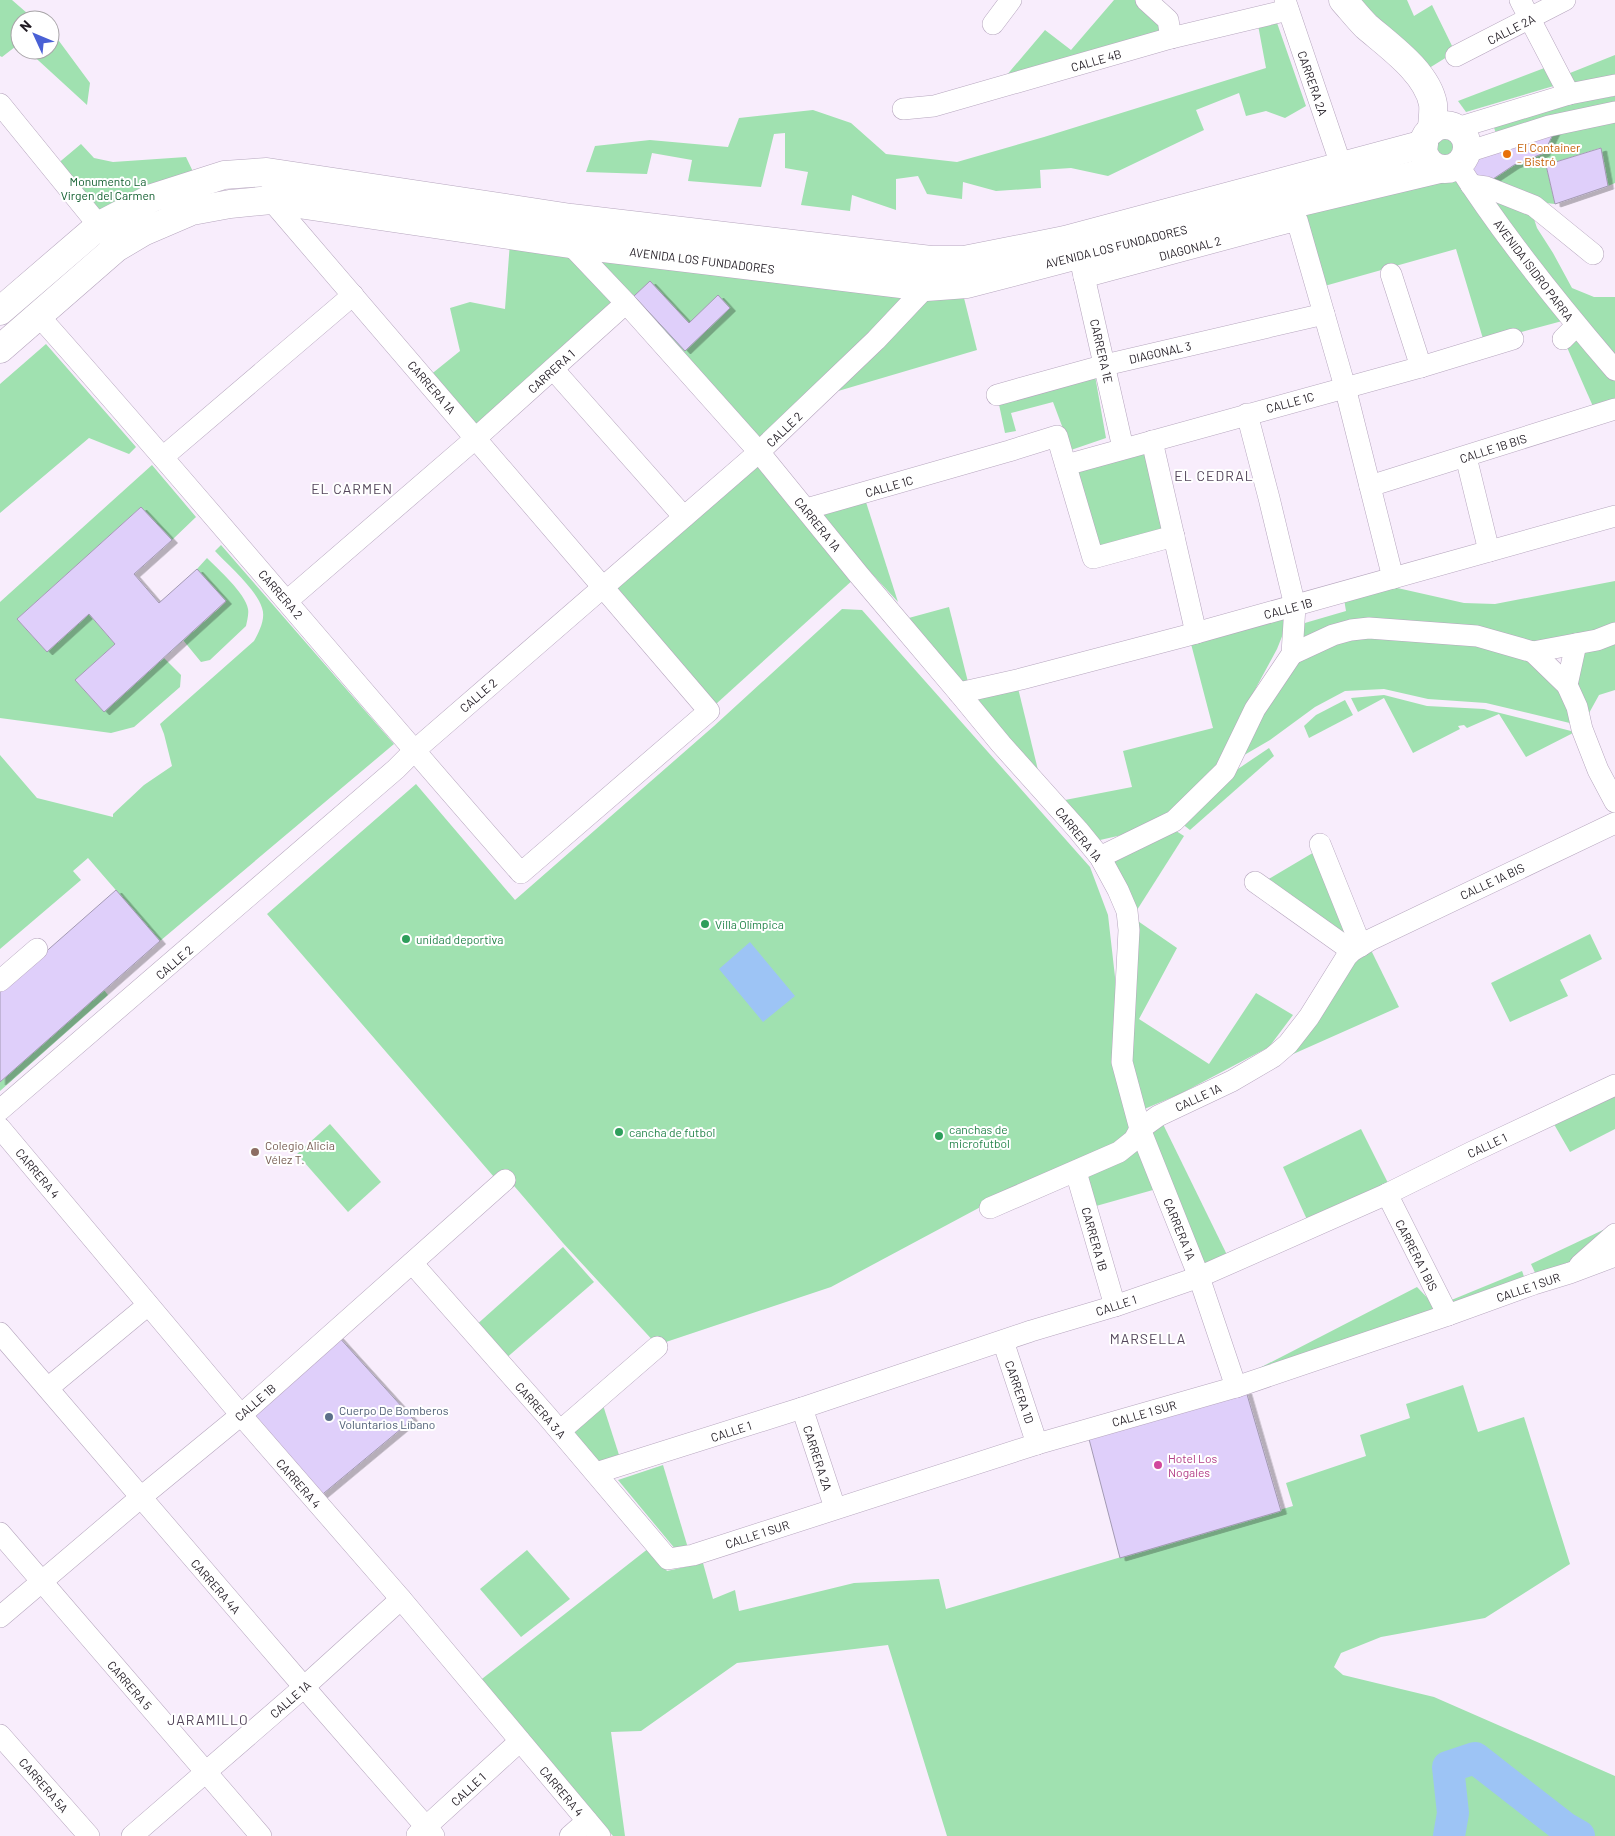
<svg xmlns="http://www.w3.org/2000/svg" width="1615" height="1836" font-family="Barlow,sans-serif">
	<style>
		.green { fill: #a0e1b0 }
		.water { fill: #9dc4f5 }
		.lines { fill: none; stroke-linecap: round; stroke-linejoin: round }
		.river { stroke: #9dc4f5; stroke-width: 32 }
		.building { fill: #dfcffa; stroke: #a39ab3; filter: url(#shadow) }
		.minor-casing { stroke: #b6a6be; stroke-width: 22 }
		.major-casing { stroke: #b6a6be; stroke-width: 29 }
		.minor { stroke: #fff; stroke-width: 21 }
		.major { stroke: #fff; stroke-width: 28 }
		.food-dot { fill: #e8710a; stroke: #fff; stroke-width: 2 }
		.leisure-dot { fill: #2e9e5b; stroke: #fff; stroke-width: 2 }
		.education-dot { fill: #8d6e63; stroke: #fff; stroke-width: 2 }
		.service-dot { fill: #5c6f8a; stroke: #fff; stroke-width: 2 }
		.hotel-dot { fill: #d1479c; stroke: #fff; stroke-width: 2 }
		.labels { text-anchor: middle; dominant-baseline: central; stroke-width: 4; stroke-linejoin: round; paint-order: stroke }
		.street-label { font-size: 12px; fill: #221c24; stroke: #fff }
		.food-label { font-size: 12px; fill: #c56008; stroke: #fff; text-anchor: start }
		.park-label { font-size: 12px; fill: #115e2f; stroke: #fff }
		.leisure-label { font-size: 12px; fill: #27864d; stroke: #fff; text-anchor: start }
		.education-label { font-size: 12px; fill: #785e54; stroke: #fff; text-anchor: start }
		.service-label { font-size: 12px; fill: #4e5e75; stroke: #fff; text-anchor: start }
		.hotel-label { font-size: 12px; fill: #b23c85; stroke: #fff; text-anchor: start }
		.neighbourhood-label { font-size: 14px; letter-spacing: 1px; fill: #54465b; stroke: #fff }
	</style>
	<defs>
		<filter id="shadow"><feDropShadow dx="5.5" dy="3" stdDeviation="0" flood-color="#0004"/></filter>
	</defs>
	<rect width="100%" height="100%" fill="#f8edfc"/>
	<!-- green -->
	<g class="green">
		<path d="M0,0H12L35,20H20V43L2,57L0,56Z"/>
		<path d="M1114,0H1141L1168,37L1000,83L1045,30L1071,50Z"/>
		<path d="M1349,0H1407L1414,16L1432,5L1455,52L1426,70Z"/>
		<path d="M1276,20L1306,106L1285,118L1266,111L1246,116L1239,93L1196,110L1204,130L1108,176L1071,168L1040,170L1041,188L996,191L963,182L962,199L927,194L918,176L896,179V210L852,195L850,211L801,205L808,172L785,168V133L774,134L761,187L688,181L692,160L652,153L647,174L586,172L595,146L650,140L728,147L739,118L813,110L851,123L886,154L957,162L1044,137L1266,68L1258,25Z"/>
		<path d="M50,33L59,41L90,83L87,105L27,50H50Z"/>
		<path d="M1615,55V77L1574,85L1570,73Z"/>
		<path d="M1547,67L1557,85L1466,112L1458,101Z"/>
		<path d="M1615,96V107L1497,136L1493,125L1566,104Z"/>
		<path d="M1615,115V183L1608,186L1600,148L1546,165L1555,204L1537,202L1487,183L1514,165L1544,153L1556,128Z"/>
		<path d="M1442,133C1465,132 1465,163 1438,157L1432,150Z"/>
		<path d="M81,144L94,158L113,162L186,157L196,178L101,220L56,165Z"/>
		<path d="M1455,174L1566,320L1484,342L1456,249L1321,287L1300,210Z"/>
		<path d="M1476,188L1531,210L1537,228L1553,253L1572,288L1594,297H1615V361Z"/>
		<path d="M510,242L568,248L617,303L476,430L429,376L460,351L450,308L470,302L505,309Z"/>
		<path d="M587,255L899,291L904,304L758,445Z"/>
		<path d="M962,290L977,350L828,394L928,293Z"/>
		<path d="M1577,334L1615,378V405L1595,411L1566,345Z"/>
		<path d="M46,344L136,447L129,454L89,438L0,513V384Z"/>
		<path d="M1094,370L1106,438L1071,450L1053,402L1011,413L1016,431L1005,433L997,395Z"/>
		<path d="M1149,448L1170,536L1100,554L1075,468Z"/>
		<path d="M756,463L855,578L716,704L615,587Z"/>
		<path d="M152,465L196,517L172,540L141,507L17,619L47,652L89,614L115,644L75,680L104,712L226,602L197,569L207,558C218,569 246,594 248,609C249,614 247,621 246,626L210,660L201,662L183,640L164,658L181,675L180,687L134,727L111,733L0,718V602Z"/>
		<path d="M865,499L898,602L817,514Z"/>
		<path d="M221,545L394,744L160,941L88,858L73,871L81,880L0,949V755L37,798L113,817V814L144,785L172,766L164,734L160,724L254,641C259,632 266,618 262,608C257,590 228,565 215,551Z"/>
		<path d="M1615,581V629L1534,649L1438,628L1297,648L1298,625L1346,611L1344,599L1384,585L1464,603L1495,604Z"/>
		<path d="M949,607L968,682L960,685L905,619Z"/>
		<path d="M842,609L862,610L1090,867L1108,915L1132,1127L1124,1144L988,1203L831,1287L657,1345L563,1243L509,1180L494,1177L267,914L416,784L515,900L714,726Z"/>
		<path d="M1290,611L1287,624L1277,649L1244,710L1220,766L1174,809L1131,833L1100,840L1086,827L1065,800L1132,787L1123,751L1213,728L1190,640Z"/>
		<path d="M1351,635L1474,640L1529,655L1563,688L1578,725L1486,703L1428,699L1384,689L1345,691L1315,707L1270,740L1234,761L1294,658Z"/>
		<path d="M1615,635V690L1599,695L1583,724L1569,686L1578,646Z"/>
		<path d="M1017,684L1038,770L970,696Z"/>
		<path d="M1384,695L1427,706L1484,709L1575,732L1526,757L1499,714L1467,728L1464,725L1458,726L1460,729L1413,753L1384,698L1358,712L1351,698Z"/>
		<path d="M1345,700L1353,715L1309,738L1304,726L1316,715Z"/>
		<path d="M1269,748L1274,756L1190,830L1181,823L1232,773Z"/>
		<path d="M1170,827L1184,836L1137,910L1106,860Z"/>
		<path d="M1316,851L1357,945L1262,883Z"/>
		<path d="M1132,917L1177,948L1139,1019L1209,1064L1256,993L1293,1015L1269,1047L1180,1094L1142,1110L1128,1065Z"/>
		<path d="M1590,934L1602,959L1560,980L1568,996L1510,1022L1491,983Z"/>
		<path d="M1369,946L1399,1007L1282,1059L1346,964Z"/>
		<path d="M104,990L108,995L0,1091V1082Z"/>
		<path d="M1615,1089V1129L1570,1152L1551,1119Z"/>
		<path d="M1161,1120L1229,1259L1201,1271L1145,1131Z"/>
		<path d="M330,1124L381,1182L348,1212L297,1154Z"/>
		<path d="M1361,1129L1391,1189L1309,1224L1283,1167Z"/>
		<path d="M1135,1143L1160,1188L1089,1208L1079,1174Z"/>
		<path d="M1603,1230L1606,1236L1572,1266L1537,1277L1531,1264Z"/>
		<path d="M563,1247L594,1282L504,1360L474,1327Z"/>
		<path d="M1522,1271L1526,1282L1452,1308L1449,1301Z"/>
		<path d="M1417,1287L1440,1311L1246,1375Z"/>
		<path d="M1463,1385L1478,1432L1524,1417L1570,1564L1485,1618L1381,1637L1341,1653L1334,1667L1343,1675L1434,1697L1615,1776V1836H947L888,1645L737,1663L641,1731L611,1732L625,1836H613L478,1682L649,1548L667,1571L703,1563L713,1599L735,1590L739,1611L854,1583L939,1579L946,1609L1293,1506L1286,1483L1366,1456L1360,1435L1410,1418L1406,1404Z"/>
		<path d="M601,1399L620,1458L600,1464L570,1427Z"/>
		<path d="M663,1465L688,1548L676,1550L618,1480Z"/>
		<path d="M527,1550L570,1599L521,1637L480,1589Z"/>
	</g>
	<!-- water -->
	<path class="water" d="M750,942L795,996L763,1022L719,969Z"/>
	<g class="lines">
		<!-- river -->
		<path class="river" d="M1449,1836L1453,1813L1448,1767L1475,1758L1565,1828L1579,1836"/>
	</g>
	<!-- building -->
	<g class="building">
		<path d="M1556,128L1544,153L1514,165L1487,183L1462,166L1470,156Z"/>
		<path d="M1601,148L1608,186L1555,204L1546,165Z"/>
		<path d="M650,281L689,323L718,295L730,308L685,351L634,296Z"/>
		<path d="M141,507L172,540L134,574L159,603L197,569L226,601L104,712L75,680L115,644L89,614L47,652L17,619Z"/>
		<path d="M116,890L160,941L0,1082V992Z"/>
		<path d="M337,1335L413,1419L318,1498L246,1416Z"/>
		<path d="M1246,1391L1281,1511L1120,1558L1089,1439Z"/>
	</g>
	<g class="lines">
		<defs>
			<g id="minor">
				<path d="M1146,0L1168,20L1171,38"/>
				<path d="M1285,0L1341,165"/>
				<path d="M1520,0L1569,94"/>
				<path d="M993,24L1011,0"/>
				<path d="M1456,56L1565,0"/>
				<path d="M0,104L109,238"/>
				<path d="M903,109L934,106L1171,38L1288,10"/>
				<path d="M1457,128L1569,94L1615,85"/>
				<path d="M1467,152L1549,126L1615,112"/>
				<path d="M1458,165C1504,237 1559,305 1615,370"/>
				<path d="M1471,185L1486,187L1534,206L1593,254"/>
				<path d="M570,244L626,303L759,452L859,575L959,693L1001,744L1078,830L1100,857L1118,890L1127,911L1129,930L1122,1062L1140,1129L1199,1277L1236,1387"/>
				<path d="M1081,263L1123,448"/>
				<path d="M1391,274L1421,367"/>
				<path d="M1084,277L1297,220L1345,387L1393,578"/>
				<path d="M38,315C202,499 359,689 521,873L709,711L271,200L270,193"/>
				<path d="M1563,339L1576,326"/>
				<path d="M553,369L684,517"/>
				<path d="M997,395L1105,365L1324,314"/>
				<path d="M1152,441L1196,633"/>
				<path d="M163,457L353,295"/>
				<path d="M1466,457L1489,551"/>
				<path d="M1066,465L1421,367L1513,339"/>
				<path d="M1370,486L1615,409"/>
				<path d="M806,509L1009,451L1057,436L1093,558L1174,536"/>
				<path d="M287,601L476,438L626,303"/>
				<path d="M1533,652L1567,685L1577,707L1582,729L1598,770L1615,802"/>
				<path d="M1292,654L1333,635L1351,630L1369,628L1477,636L1533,652L1597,640L1615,633"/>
				<path d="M1567,685L1576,644"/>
				<path d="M959,693L1021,679L1185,636L1615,516"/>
				<path d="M1320,844L1361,946"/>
				<path d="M1100,857L1174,821L1225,771L1255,709L1292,654L1295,606L1269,498L1247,414"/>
				<path d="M1255,882L1352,951"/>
				<path d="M0,981L37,949"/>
				<path d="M0,1110L396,769L414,751L759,452L876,340L926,287L928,275"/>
				<path d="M0,1128L241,1415L401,1599L600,1836"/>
				<path d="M1076,1172L1115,1306"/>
				<path d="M1387,1194L1448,1315"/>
				<path d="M990,1208L1119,1152L1134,1140L1140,1129L1158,1116L1232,1081L1273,1057L1288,1044L1309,1017L1347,956L1352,951L1370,940L1615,823"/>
				<path d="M412,1263L547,1416L668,1559L693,1555L1037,1444L1236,1387L1448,1315L1534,1284L1570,1273L1615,1256"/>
				<path d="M1580,1265L1615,1234"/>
				<path d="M0,1333L304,1687L434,1836"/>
				<path d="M1003,1341L1037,1444"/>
				<path d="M48,1388L148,1305"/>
				<path d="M802,1408L835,1508"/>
				<path d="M560,1431L657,1347"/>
				<path d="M596,1473L802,1408L1031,1331L1115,1306L1199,1277L1387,1194L1472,1152L1615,1085"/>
				<path d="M0,1533L261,1836"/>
				<path d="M0,1617L140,1498L241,1415L505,1180"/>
				<path d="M0,1735L89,1836"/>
				<path d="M417,1835L520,1741"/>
				<path d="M132,1836L304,1687L401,1599"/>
				<path d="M570,1836L587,1821"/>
			</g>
			<g id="major">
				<path d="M1343,0C1351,9 1358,18 1366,26C1389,46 1427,72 1433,104C1434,112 1432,122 1432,130"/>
				<circle cx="1445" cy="147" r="22"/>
				<path d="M0,311L100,225L152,198L224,175L267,172L571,218L931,260H964L1065,240L1424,144"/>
				<path d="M0,349L116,248L143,232L192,211L230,204L271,200L570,244L926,287L967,284L1078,255L1440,169"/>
			</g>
		</defs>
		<!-- minor casing -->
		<use href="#minor" class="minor-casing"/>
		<!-- major casing -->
		<use href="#major" class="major-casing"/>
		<!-- minor -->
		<use href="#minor" class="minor"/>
		<!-- major -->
		<use href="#major" class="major"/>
	</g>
	<!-- markers -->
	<circle class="food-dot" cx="1507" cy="154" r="5"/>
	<g class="leisure-dot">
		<circle cx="705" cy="924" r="5"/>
		<circle cx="406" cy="939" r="5"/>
		<circle cx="619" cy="1132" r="5"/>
		<circle cx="939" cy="1136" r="5"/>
	</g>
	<circle class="education-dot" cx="255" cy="1152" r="5"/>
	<circle class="service-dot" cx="329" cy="1417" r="5"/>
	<circle class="hotel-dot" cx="1158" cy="1465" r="5"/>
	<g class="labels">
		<!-- street labels -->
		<g class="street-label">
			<text transform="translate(1511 29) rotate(-27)">CALLE 2A</text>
			<text transform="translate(1096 60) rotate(-16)">CALLE 4B</text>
			<text transform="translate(1313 83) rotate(71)">CARRERA 2A</text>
			<text transform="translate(1116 246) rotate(-14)">AVENIDA LOS FUNDADORES</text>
			<text transform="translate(1190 248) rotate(-15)">DIAGONAL 2</text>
			<text transform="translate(702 260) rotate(7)">AVENIDA LOS FUNDADORES</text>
			<text transform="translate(1534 270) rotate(53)">AVENIDA ISIDRO PARRA</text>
			<text transform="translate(1102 351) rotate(77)">CARRERA 1E</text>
			<text transform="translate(1160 352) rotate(-13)">DIAGONAL 3</text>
			<text transform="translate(551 371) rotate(-42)">CARRERA 1</text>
			<text transform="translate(432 387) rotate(49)">CARRERA 1A</text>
			<text transform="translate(1290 402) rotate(-15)">CALLE 1C</text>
			<text transform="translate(784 429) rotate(-44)">CALLE 2</text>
			<text transform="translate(1493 448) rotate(-18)">CALLE 1B BIS</text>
			<text transform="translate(889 486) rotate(-16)">CALLE 1C</text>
			<text transform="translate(818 524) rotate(51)">CARRERA 1A</text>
			<text transform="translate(281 594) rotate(49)">CARRERA 2</text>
			<text transform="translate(1288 608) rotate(-15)">CALLE 1B</text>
			<text transform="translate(478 695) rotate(-41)">CALLE 2</text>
			<text transform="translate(1079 834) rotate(51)">CARRERA 1A</text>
			<text transform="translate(1492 881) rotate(-25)">CALLE 1A BIS</text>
			<text transform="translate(174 962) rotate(-41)">CALLE 2</text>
			<text transform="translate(1198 1097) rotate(-25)">CALLE 1A</text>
			<text transform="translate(1487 1145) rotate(-25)">CALLE 1</text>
			<text transform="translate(38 1173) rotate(50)">CARRERA 4</text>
			<text transform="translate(1180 1229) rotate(68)">CARRERA 1A</text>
			<text transform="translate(1095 1239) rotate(74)">CARRERA 1B</text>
			<text transform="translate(1417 1255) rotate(63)">CARRERA 1 BIS</text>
			<text transform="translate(1528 1287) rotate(-19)">CALLE 1 SUR</text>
			<text transform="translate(1116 1305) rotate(-18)">CALLE 1</text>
			<text transform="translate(1020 1392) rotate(71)">CARRERA 1D</text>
			<text transform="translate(255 1402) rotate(-41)">CALLE 1B</text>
			<text transform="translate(541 1410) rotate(49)">CARRERA 3 A</text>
			<text transform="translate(1144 1413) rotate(-16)">CALLE 1 SUR</text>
			<text transform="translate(731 1431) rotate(-18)">CALLE 1</text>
			<text transform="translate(818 1458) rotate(72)">CARRERA 2A</text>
			<text transform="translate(299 1483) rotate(49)">CARRERA 4</text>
			<text transform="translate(757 1534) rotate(-18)">CALLE 1 SUR</text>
			<text transform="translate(216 1586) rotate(49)">CARRERA 4A</text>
			<text transform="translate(130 1685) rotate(49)">CARRERA 5</text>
			<text transform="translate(290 1699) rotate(-41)">CALLE 1A</text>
			<text transform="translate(44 1785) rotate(49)">CARRERA 5A</text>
			<text transform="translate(468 1789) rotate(-43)">CALLE 1</text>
			<text transform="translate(562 1791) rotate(50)">CARRERA 4</text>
		</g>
		<!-- food labels -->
		<g class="food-label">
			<text x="1517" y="147">El Container<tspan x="1517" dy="14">- Bistró</tspan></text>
		</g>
		<!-- park labels -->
		<g class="park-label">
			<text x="108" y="181">Monumento La<tspan x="108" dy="14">Virgen del Carmen</tspan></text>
		</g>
		<!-- leisure labels -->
		<g class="leisure-label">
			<text x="715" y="924">Villa Olímpica</text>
			<text x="416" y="939">unidad deportiva</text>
			<text x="949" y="1129">canchas de<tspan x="949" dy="14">microfutbol</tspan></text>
			<text x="629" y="1132">cancha de futbol</text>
		</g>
		<!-- education labels -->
		<g class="education-label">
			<text x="265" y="1145">Colegio Alicia<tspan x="265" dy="14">Vélez T.</tspan></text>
		</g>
		<!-- service labels -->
		<g class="service-label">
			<text x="339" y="1410">Cuerpo De Bomberos<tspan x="339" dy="14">Voluntarios Líbano</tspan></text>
		</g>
		<!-- hotel labels -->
		<g class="hotel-label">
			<text x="1168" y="1458">Hotel Los<tspan x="1168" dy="14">Nogales</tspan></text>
		</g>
		<!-- neighbourhood labels -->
		<g class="neighbourhood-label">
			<text x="1214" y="475">EL CEDRAL</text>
			<text x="352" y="488">EL CARMEN</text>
			<text x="1148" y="1338">MARSELLA</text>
			<text x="208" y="1719">JARAMILLO</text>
		</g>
	</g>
	<!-- north arrow -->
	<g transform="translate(35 35) rotate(314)"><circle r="24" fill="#ffffff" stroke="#a7a4a7"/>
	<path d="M0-4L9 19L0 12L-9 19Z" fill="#4960d5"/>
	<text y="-8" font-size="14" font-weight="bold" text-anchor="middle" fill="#221c24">N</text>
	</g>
</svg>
